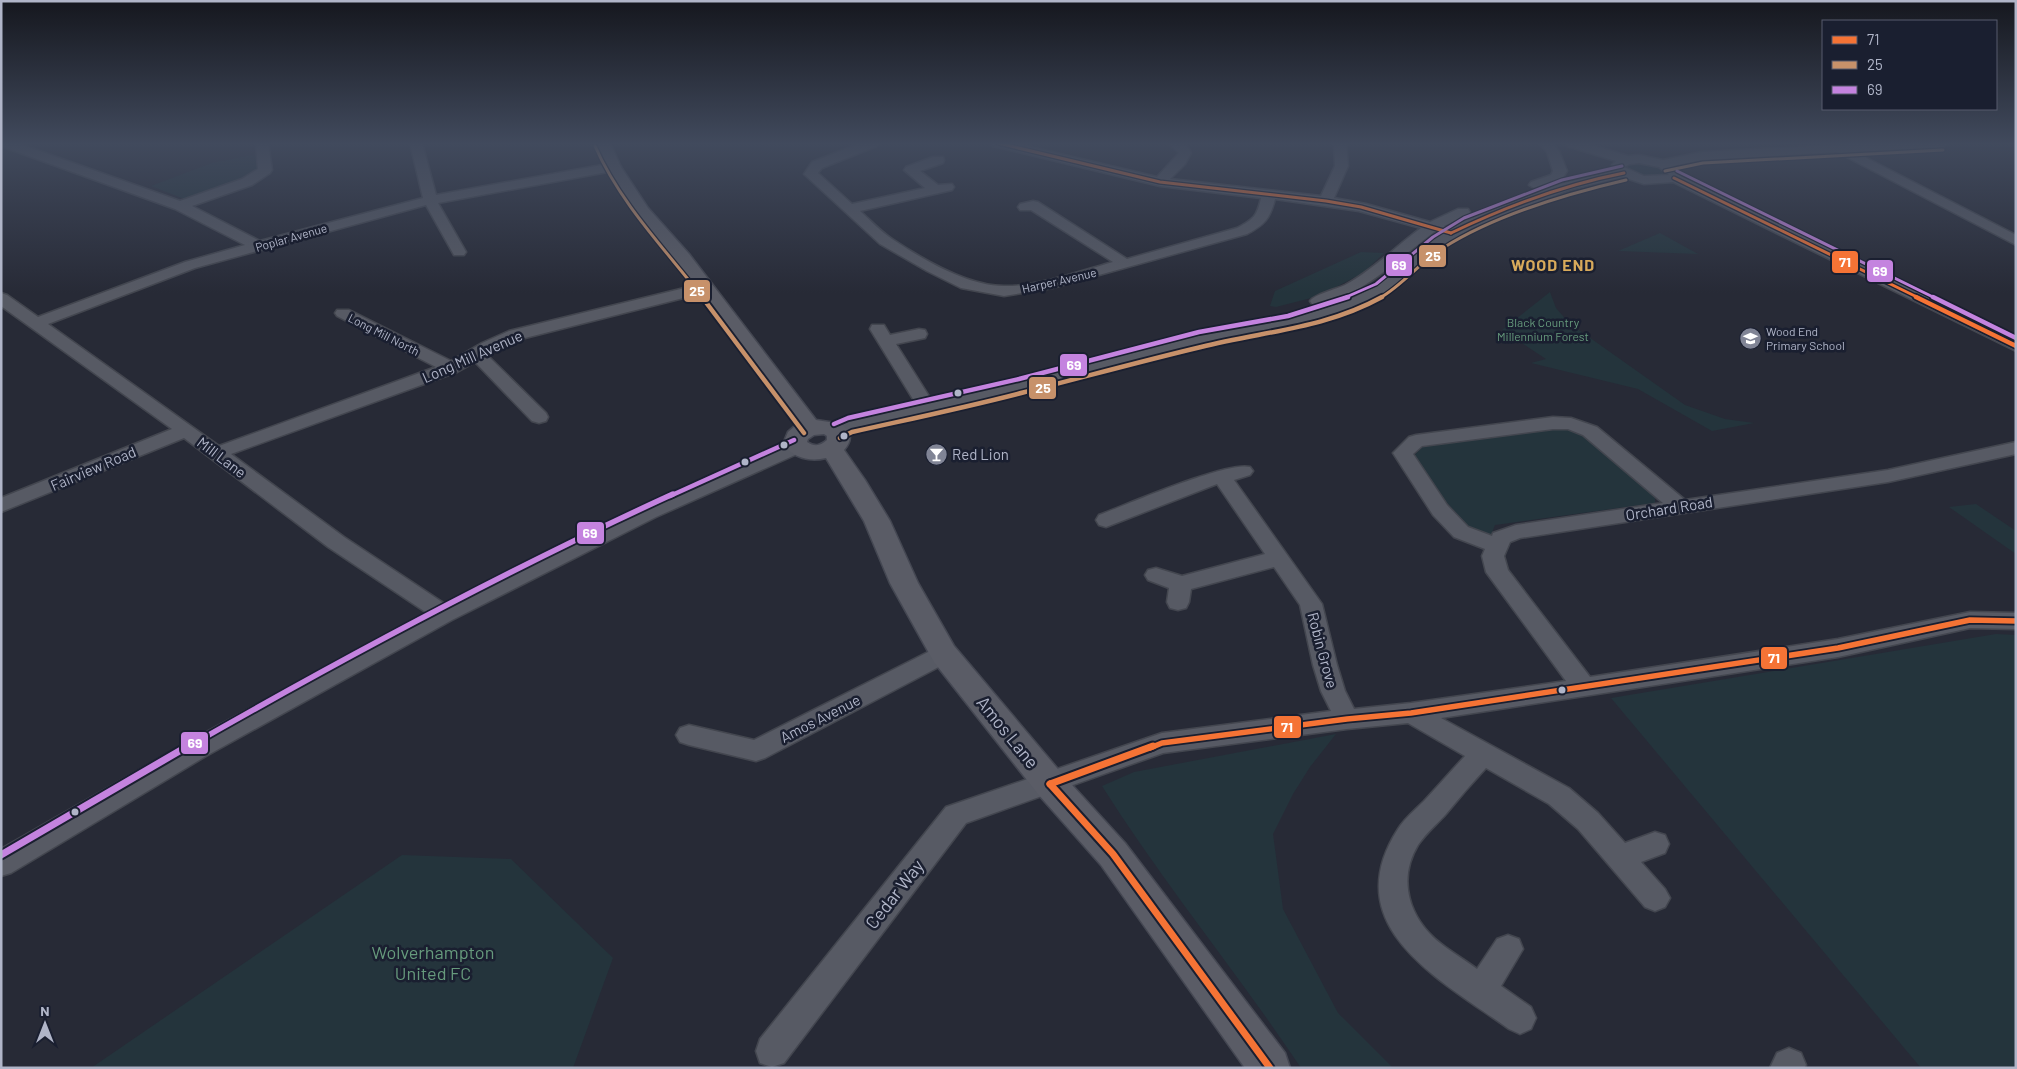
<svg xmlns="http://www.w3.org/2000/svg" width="2017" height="1069" font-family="Barlow,sans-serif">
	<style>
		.green { fill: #24343c }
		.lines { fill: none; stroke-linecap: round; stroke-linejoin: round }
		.minor-casing { stroke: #43464f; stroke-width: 3 }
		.major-casing { stroke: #444752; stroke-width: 3 }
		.minor { fill: #575a64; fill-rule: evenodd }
		.major { fill: #5a5c66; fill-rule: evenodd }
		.bus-1-far3-casing { stroke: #1a1f30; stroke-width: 5.5 }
		.bus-1-far2-casing { stroke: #1a1f30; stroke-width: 8 }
		.bus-1-far1-casing { stroke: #1a1f30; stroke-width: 9 }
		.bus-1-casing { stroke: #1a1f30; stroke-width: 11 }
		.bus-2-far1-casing { stroke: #1a1f30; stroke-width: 5.5 }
		.bus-2-casing { stroke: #1a1f30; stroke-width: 8 }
		.bus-3-far3-casing { stroke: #1a1f30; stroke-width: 5.5 }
		.bus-3-far2-casing { stroke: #1a1f30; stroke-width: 8 }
		.bus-3-far1-casing { stroke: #1a1f30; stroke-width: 9 }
		.bus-3-casing { stroke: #1a1f30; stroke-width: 11 }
		.bus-1-far3 { stroke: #f57335; stroke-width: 3 }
		.bus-1-far2 { stroke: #f57335; stroke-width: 4.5 }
		.bus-1-far1 { stroke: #f57335; stroke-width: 5.5 }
		.bus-1 { stroke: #f57335; stroke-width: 7 }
		.bus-2-far1 { stroke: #c7916a; stroke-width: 3 }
		.bus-2 { stroke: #c7916a; stroke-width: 4.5 }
		.bus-3-far3 { stroke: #c483df; stroke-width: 3 }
		.bus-3-far2 { stroke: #c483df; stroke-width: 4.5 }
		.bus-3-far1 { stroke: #c483df; stroke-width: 5.5 }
		.bus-3 { stroke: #c483df; stroke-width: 7 }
		.bus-dot { fill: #b0b5c8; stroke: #1a1f30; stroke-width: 2 }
		.labels { text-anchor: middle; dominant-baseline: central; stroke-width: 5; stroke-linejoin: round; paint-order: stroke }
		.far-street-label { font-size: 12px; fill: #b0b5c8; stroke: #1a1f30 }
		.far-park-label { font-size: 12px; fill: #669a7c; stroke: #1a1f30 }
		.far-poi-label { font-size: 12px; fill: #b0b5c8; stroke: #1a1f30; text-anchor: start }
		.street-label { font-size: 15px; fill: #b0b5c8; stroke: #1a1f30 }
		.poi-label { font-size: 15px; fill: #b0b5c8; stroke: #1a1f30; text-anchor: start }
		.far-district-label { font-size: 16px; font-weight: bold; letter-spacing: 1px; fill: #d8aa5b; stroke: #1a1f30 }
		.near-street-label { font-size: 18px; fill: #b0b5c8; stroke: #1a1f30 }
		.near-park-label { font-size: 18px; fill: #669a7c; stroke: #1a1f30 }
		.line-badge { stroke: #1a1f30; stroke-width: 2 }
		.badge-label { font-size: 14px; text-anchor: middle; font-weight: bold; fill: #fff }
	</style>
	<rect width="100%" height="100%" fill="#272a36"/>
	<!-- green -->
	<g class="green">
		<path d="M257,154V169L244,179L187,200L151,186L212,163Z"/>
		<path d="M1630,162L1654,163L1670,172L1665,177C1652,176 1634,178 1624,167Z"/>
		<path d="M1660,233L1698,254L1618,251Z"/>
		<path d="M1361,252L1384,253L1363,273L1319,296L1276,307L1270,306L1275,291Z"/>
		<path d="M1550,292L1556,308L1569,323L1685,405L1725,419L1754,423L1712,431L1638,389L1531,363L1546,359L1502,330Z"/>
		<path d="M1561,429L1575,431L1588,437L1655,494V503L1495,525L1491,535L1471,529L1437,492L1413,457L1424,445Z"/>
		<path d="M1976,504L2016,531V554L1949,507Z"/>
		<path d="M1996,634L2016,635V1068H1921L1611,698Z"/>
		<path d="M1336,734L1310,767L1293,794L1273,834L1283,909L1338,1013L1393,1068H1301C1237,972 1163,883 1102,786L1134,772Z"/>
		<path d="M402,855L511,859L613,958L573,1068H91Z"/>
	</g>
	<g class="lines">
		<defs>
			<g id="minor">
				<path d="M1,143H17L180,201L242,179L258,169L256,143H268L272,170L270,173L252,185L192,206L260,241L423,198L410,143H422L436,195L613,163L618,164L620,167L613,171L438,203L466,252L464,255H454L426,205L195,268L48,324L219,446L436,367L337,316L335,313L337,310H349L451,361L482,343L509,331L705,283L711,285L713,288L711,291L521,339L487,355L546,413L548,417L546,421L539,423L532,421L475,362L457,372L231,454L344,537L445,604L642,507L790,443L797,441L804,443L807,447L804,451L656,517L452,620L206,756L11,873L1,876V849L188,742L427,613L328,547L184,438L1,512V498L172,429L1,306V293L7,295L38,317L185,262L245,245L175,209L1,146Z"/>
				<path d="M861,143H879L877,146L822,168L818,173L852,204L925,188L904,170L906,167L933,157H943L944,160L943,163L920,171L938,185L952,184L954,187L952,190L860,211C870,220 880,231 892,239C922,259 967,286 1004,286C1036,287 1081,271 1113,262L1031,210H1020L1018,207L1020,204L1033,201L1038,202L1127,259L1237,228C1254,219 1257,216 1261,198L1160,186L993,146L991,143H1014L1157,177L1179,153L1168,143C1178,143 1187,142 1191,153L1185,164L1170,179L1321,196L1335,166L1334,143H1346L1348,166L1334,198L1366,204L1430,222L1458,209H1468L1470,212L1468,215L1444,226L1449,230L1462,222L1560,184L1614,171L1612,165L1616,161L1567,146L1565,143H1585L1628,156L1639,155L1663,160L1702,152L1869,143H1949L1943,147L1855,152L2016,235V245L1837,152L1702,160L1673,166L1683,174L1681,176L2016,339V351L1673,182L1644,184L1623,177L1569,190L1472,228L1442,246L1386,293L1367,303L1332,316L1290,328L1202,344L1021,391L856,429L837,437L830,435L828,431C837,418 899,408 916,404L870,329L872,325H884L890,335L919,329L925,330L927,334L925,338L896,344L932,401L1019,381L1201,334L1288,318L1320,310L1355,297L1374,287L1441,234L1434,232C1396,260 1365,294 1318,306L1312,304L1310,301C1315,294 1337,289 1345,285C1373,270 1395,247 1421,228L1359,211L1275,199C1270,219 1264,225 1247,234L1052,288L1004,296L961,288L927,271L880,244L804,174L812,162ZM1639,163L1659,167L1669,175L1644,176L1624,167L1630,164Z"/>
				<path d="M1539,143H1552L1559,151L1567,171L1561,181L1536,189L1529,185L1531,182L1551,175L1553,171L1547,152Z"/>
				<path d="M1553,417L1571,418L1597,427L1685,500L1888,470L2016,442V454L1888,482L1520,538L1510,542L1504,556L1508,570L1590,677L1838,639L1970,612L2016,613V629L1970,628L1838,657L1441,718L1569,788L1598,813L1625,843L1655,832L1665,835L1669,844L1665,853L1641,862L1665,889L1670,898L1665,907L1655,911L1645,907L1578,829L1549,804L1486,768C1472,783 1459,798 1446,814C1437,824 1426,833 1418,845C1397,880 1409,918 1440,943C1451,952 1465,960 1477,969L1497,939L1508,935L1519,939L1523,949L1501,986L1531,1007L1536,1018L1531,1029L1520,1034L1509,1029C1441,980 1335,927 1398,829C1405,818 1415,810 1424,801C1438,786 1451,771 1465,756L1408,723L1347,729L1163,753L966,823L784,1063L772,1067L760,1063L756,1051L760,1039L946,807L1162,733L1331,711L1321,691L1313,665L1300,605L1274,567L1191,589L1189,602L1186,608L1178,610L1170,608L1167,602L1169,588L1148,580L1145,575L1148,570L1156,568L1182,576L1265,554L1217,484L1106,527L1099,525L1096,520L1099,515C1126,505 1227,461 1250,467L1253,471L1250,475L1234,480L1322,604L1337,665L1345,691L1354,709L1411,703L1566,681L1486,572L1482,556L1485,549L1454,537L1433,515L1393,453L1409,437L1416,435ZM1553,429H1568L1583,435L1663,503L1516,525L1493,533L1492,536L1468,527L1447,505L1413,454L1422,446Z"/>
				<path d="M944,645L952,648L956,654L952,660L765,758L756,761L689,745L680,742L676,735L680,728L689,725L754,740L936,648Z"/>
				<path d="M1789,1048L1801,1053L1806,1065L1804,1068H1770L1777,1053Z"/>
			</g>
			<path id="major" d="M594,143H610L621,167L648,208L689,254L816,420L842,424C851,434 853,439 844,450L865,480L890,521L918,583L954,646L1062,774L1125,843L1285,1053L1290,1068H1245L1101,865L1038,794L934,662L890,583L864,521L826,458C810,462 793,458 783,444L788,432L796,425L675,262L636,215L605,167ZM824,434L827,436V440C820,446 815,447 807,442L808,439L814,435Z"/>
		</defs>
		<!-- minor casing -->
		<use href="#minor" class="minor-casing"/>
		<!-- major casing -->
		<use href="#major" class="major-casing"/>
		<!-- minor -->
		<use href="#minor" class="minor"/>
		<!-- major -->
		<use href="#major" class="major"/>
		<defs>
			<g id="bus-1-far3">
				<path d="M998,143L1160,182L1326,201L1361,207L1451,233"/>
				<path d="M1674,178L1919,298"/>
				<path d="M1451,233C1507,206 1563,185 1624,173"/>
			</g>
			<path id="bus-1-far2" d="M1916,297L2016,346"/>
			<path id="bus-1-far1" d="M1150,748L1162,743L1347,719L1411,713L1838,648L1970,620L2016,621"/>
			<g id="bus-1">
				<path d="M1050,784L1153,746"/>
				<path d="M1050,784L1113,854L1270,1068"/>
			</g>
			<g id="bus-2-far1">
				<path d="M595,146C620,203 665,249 703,298"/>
				<path d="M1665,171L1703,163L1943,150"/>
				<path d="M1380,298C1403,285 1420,262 1443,248C1495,215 1566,194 1626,180"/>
			</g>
			<g id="bus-2">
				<path d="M702,297L804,433"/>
				<path d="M840,438L852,432C910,419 968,407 1025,392C1084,377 1142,361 1201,347C1264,331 1324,329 1382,297"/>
			</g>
			<g id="bus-3-far3">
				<path d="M1677,171L1935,298"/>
				<path d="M1344,298L1376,284L1433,237L1464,218L1562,180L1622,166"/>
			</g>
			<g id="bus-3-far2">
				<path d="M1933,297L2016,338"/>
				<path d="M834,424L848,418L1019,379L1199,332L1288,316L1348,297"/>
				<path d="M670,496L794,440"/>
			</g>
			<path id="bus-3-far1" d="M186,748C345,657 507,570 673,494"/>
			<path id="bus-3" d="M1,855L188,746"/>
		</defs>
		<!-- bus-1-far3 casing -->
		<use href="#bus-1-far3" class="bus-1-far3-casing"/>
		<!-- bus-1-far2 casing -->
		<use href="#bus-1-far2" class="bus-1-far2-casing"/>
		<!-- bus-1-far1 casing -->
		<use href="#bus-1-far1" class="bus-1-far1-casing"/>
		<!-- bus-1 casing -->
		<use href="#bus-1" class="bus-1-casing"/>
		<!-- bus-2-far1 casing -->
		<use href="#bus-2-far1" class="bus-2-far1-casing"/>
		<!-- bus-2 casing -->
		<use href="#bus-2" class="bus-2-casing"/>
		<!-- bus-3-far3 casing -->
		<use href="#bus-3-far3" class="bus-3-far3-casing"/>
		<!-- bus-3-far2 casing -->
		<use href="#bus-3-far2" class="bus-3-far2-casing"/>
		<!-- bus-3-far1 casing -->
		<use href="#bus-3-far1" class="bus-3-far1-casing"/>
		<!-- bus-3 casing -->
		<use href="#bus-3" class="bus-3-casing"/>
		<!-- bus-1-far3 -->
		<use href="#bus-1-far3" class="bus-1-far3"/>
		<!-- bus-1-far2 -->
		<use href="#bus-1-far2" class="bus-1-far2"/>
		<!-- bus-1-far1 -->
		<use href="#bus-1-far1" class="bus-1-far1"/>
		<!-- bus-1 -->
		<use href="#bus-1" class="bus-1"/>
		<!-- bus-2-far1 -->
		<use href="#bus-2-far1" class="bus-2-far1"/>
		<!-- bus-2 -->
		<use href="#bus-2" class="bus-2"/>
		<!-- bus-3-far3 -->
		<use href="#bus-3-far3" class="bus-3-far3"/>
		<!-- bus-3-far2 -->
		<use href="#bus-3-far2" class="bus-3-far2"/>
		<!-- bus-3-far1 -->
		<use href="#bus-3-far1" class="bus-3-far1"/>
		<!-- bus-3 -->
		<use href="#bus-3" class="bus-3"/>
	</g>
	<!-- sky -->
	<linearGradient id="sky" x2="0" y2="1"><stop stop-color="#15171e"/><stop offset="0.49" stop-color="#414a5d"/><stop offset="1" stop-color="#414a5d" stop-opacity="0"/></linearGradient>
	<rect width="2017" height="293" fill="url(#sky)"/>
	<!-- icons -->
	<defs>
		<symbol id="school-disc" viewBox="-11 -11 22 22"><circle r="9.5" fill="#808495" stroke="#1a1f30"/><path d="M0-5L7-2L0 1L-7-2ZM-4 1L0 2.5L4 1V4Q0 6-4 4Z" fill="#fff"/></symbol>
		<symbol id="bar-disc" viewBox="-11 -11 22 22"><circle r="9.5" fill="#808495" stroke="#1a1f30"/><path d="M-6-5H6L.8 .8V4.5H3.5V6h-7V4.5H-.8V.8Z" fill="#fff"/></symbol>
	</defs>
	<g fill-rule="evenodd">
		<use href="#school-disc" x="1738" y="326" width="25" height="25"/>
		<use href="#bar-disc" x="924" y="442" width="25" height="25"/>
	</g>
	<!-- markers -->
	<g class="bus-dot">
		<circle cx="958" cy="393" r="4.5"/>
		<circle cx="844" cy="436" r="4.5"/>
		<circle cx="784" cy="445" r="4.5"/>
		<circle cx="745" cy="462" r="4.5"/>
		<circle cx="1562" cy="690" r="4.5"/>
		<circle cx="75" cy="812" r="4.5"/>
	</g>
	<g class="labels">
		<!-- far-street labels -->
		<g class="far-street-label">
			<text transform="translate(291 237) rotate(-16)">Poplar Avenue</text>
			<text transform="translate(1059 280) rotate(-13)">Harper Avenue</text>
			<text transform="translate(384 334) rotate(27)">Long Mill North</text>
		</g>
		<!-- far-park labels -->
		<g class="far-park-label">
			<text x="1543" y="322">Black Country<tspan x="1543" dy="14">Millennium Forest</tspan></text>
		</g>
		<!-- far-poi labels -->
		<g class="far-poi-label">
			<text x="1766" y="331">Wood End<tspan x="1766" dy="14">Primary School</tspan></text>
		</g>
		<!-- street labels -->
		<g class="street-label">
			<text transform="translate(472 356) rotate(-24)">Long Mill Avenue</text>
			<text transform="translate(222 457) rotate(37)">Mill Lane</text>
			<text transform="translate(93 468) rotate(-23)">Fairview Road</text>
			<text transform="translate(1669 508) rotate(-9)">Orchard Road</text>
			<text transform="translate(1323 650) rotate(75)">Robin Grove</text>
			<text transform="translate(820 718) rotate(-27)">Amos Avenue</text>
		</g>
		<!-- poi labels -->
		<g class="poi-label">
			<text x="952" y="454">Red Lion</text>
		</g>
		<!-- far-district labels -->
		<g class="far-district-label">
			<text x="1553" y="264">WOOD END</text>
		</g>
		<!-- near-street labels -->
		<g class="near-street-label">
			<text transform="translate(1008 732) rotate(51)">Amos Lane</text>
			<text transform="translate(894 894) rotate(-52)">Cedar Way</text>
		</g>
		<!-- near-park labels -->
		<g class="near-park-label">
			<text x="433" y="952">Wolverhampton<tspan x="433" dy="21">United FC</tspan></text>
		</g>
	</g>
	<g class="line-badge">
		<rect x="1418" y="244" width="29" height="24" rx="5" fill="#c7916a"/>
		<rect x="1831" y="250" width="28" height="24" rx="5" fill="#f57335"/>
		<rect x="1385" y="253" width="28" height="24" rx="5" fill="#c483df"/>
		<rect x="1866" y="259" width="28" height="24" rx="5" fill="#c483df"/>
		<rect x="683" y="279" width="28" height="24" rx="5" fill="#c7916a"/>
		<rect x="1059" y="353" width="29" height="24" rx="5" fill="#c483df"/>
		<rect x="1028" y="376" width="29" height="24" rx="5" fill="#c7916a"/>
		<rect x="576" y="521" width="29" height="24" rx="5" fill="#c483df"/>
		<rect x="1760" y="646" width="28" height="24" rx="5" fill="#f57335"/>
		<rect x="1273" y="715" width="29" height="24" rx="5" fill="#f57335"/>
		<rect x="180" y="731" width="29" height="24" rx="5" fill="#c483df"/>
	</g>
	<g class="badge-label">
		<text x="1433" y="261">25</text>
		<text x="1845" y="267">71</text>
		<text x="1399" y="270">69</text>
		<text x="1880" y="276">69</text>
		<text x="697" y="296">25</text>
		<text x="1074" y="370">69</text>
		<text x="1043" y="393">25</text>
		<text x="590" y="538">69</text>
		<text x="1774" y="663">71</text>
		<text x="1287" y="732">71</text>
		<text x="195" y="748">69</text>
	</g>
	<!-- border -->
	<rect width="2017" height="1069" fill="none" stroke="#b0b5c8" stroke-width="5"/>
	<!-- legend -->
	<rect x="1822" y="20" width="175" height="90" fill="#1a1f30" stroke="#565b6d"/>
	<rect x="1832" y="36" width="25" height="8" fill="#f57335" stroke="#565b6d"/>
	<text x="1867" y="45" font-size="15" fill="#b0b5c8">71</text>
	<rect x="1832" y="61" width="25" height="8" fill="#c7916a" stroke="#565b6d"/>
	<text x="1867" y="70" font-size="15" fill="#b0b5c8">25</text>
	<rect x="1832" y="86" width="25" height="8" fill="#c483df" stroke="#565b6d"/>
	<text x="1867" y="95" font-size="15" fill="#b0b5c8">69</text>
	<!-- north arrow -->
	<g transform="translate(45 1024)" stroke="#1a1f30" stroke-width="4" paint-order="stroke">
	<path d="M0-4L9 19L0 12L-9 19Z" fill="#b0b5c8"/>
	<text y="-8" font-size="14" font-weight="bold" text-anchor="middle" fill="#b0b5c8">N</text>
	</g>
</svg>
